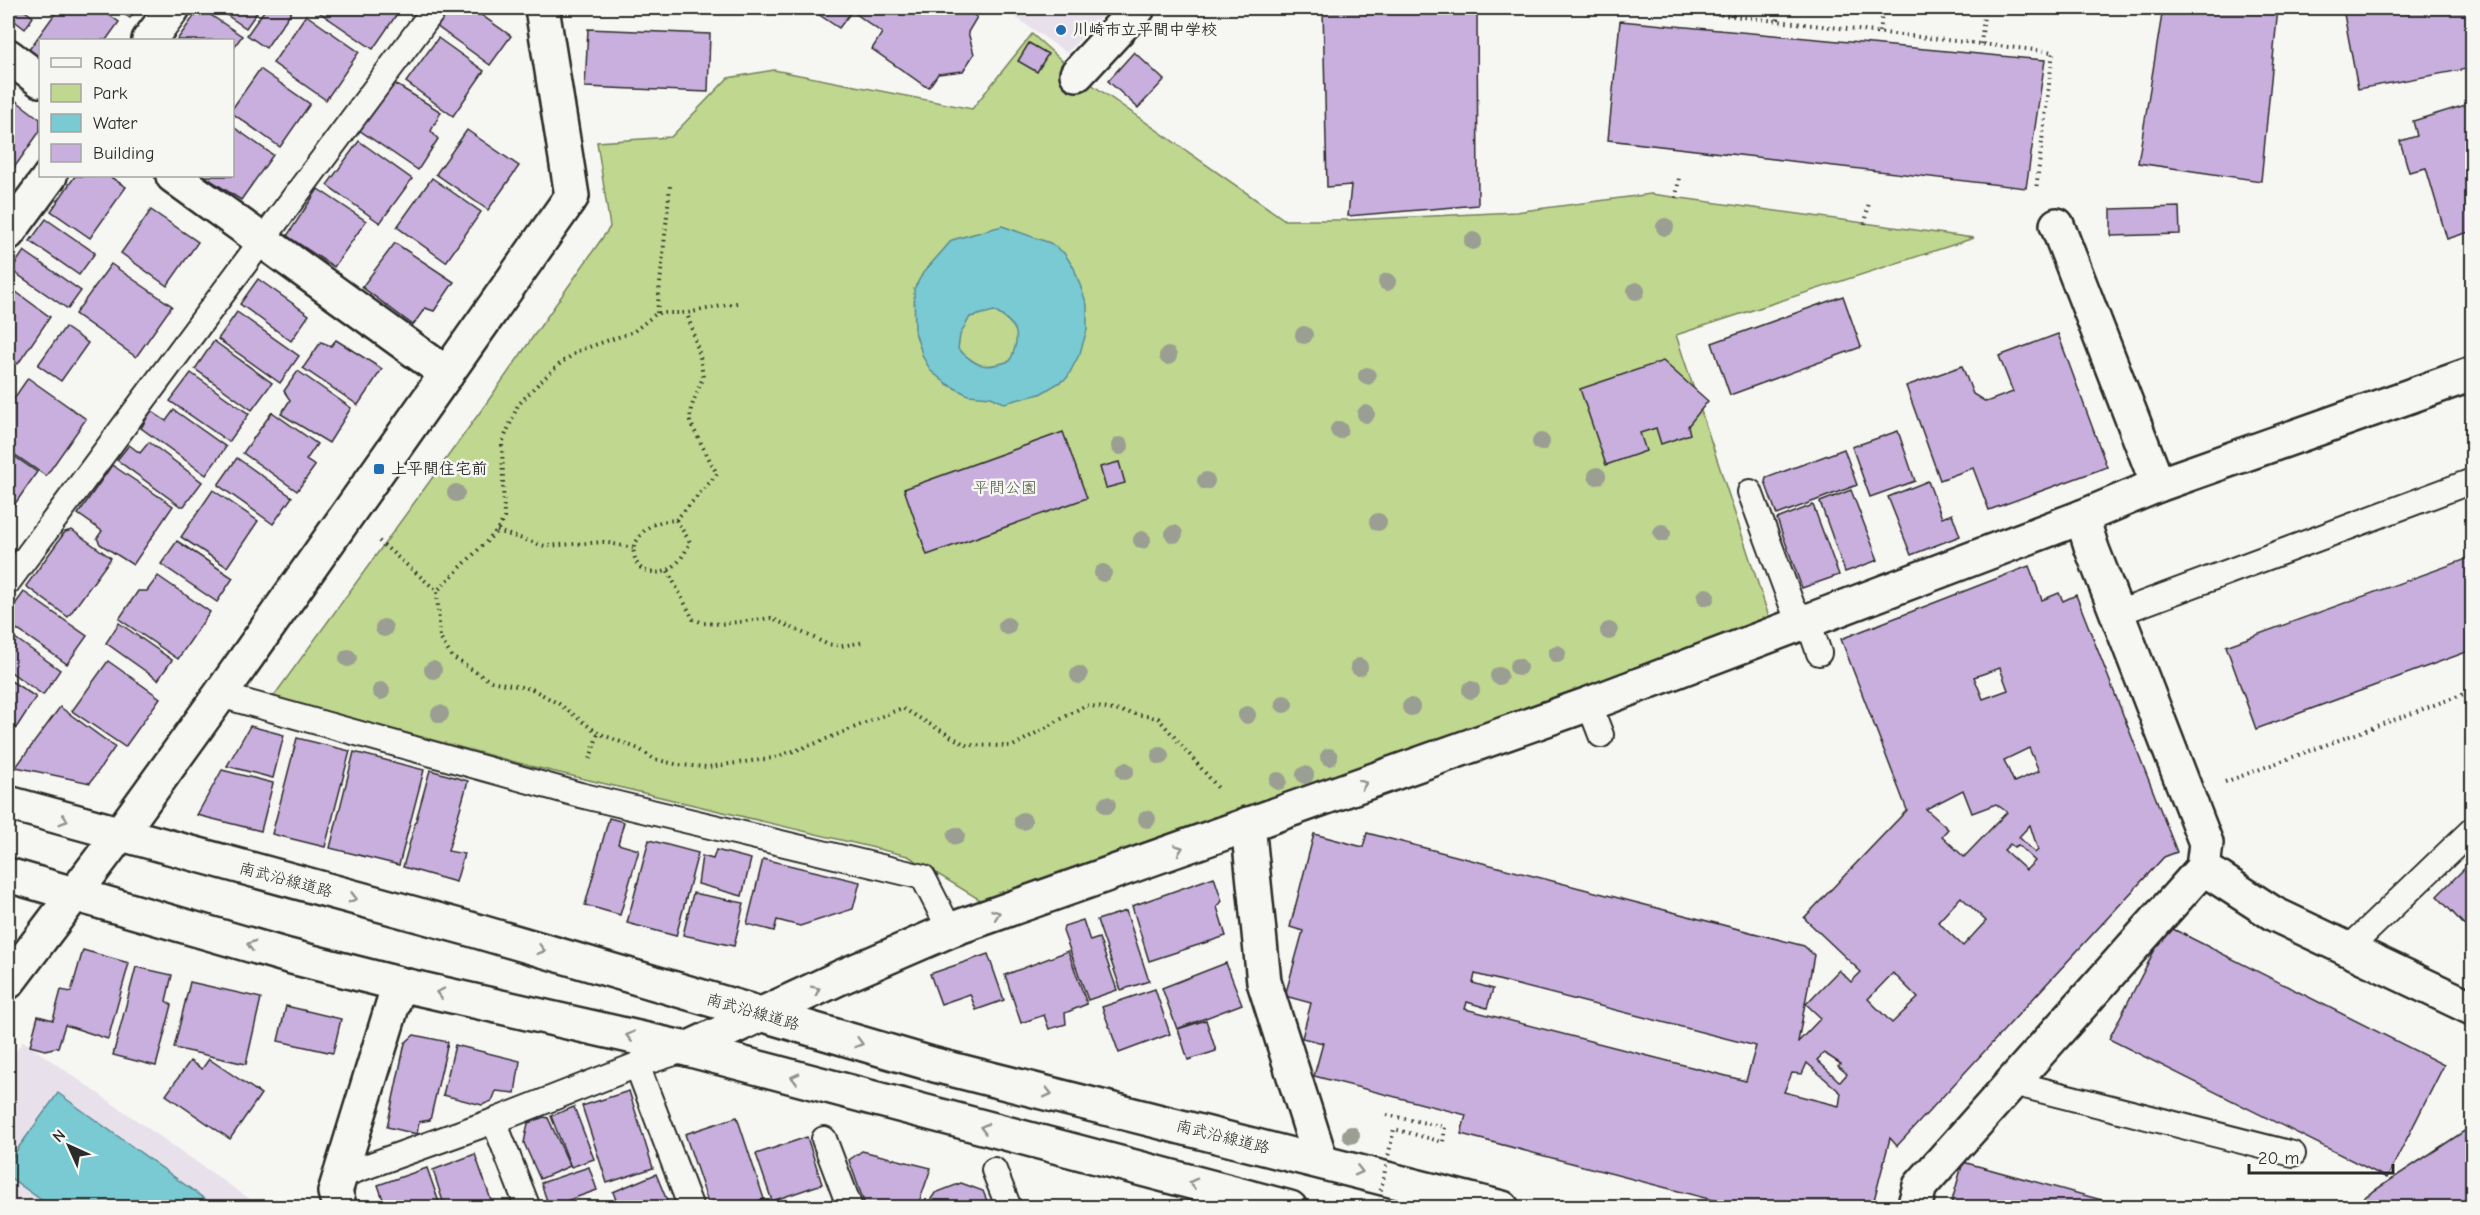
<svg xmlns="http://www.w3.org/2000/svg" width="2480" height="1215" font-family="'Comic Neue','Klee One',sans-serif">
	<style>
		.built { fill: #e8e1ec }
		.green { fill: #bfd78e; stroke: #75815c; stroke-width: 1.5 }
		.water { fill: #7acad3; stroke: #5a8a90; stroke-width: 1.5; fill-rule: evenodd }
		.building { fill: #c8afde; stroke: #2b2b2b; stroke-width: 1.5; fill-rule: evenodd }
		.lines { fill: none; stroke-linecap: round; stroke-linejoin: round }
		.service-casing { stroke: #2b2b2b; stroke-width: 28 }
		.minor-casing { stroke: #2b2b2b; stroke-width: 38 }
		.tertiary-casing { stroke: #2b2b2b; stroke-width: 38 }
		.path { stroke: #2b2b2b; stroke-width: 4; stroke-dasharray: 1.5 4.5; stroke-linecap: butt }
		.service { stroke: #f6f6f2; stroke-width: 24 }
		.minor { stroke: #f6f6f2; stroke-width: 33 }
		.tertiary { stroke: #f6f6f2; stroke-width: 33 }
		.path-bridge { stroke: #2b2b2b; stroke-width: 4; stroke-dasharray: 1.5 4.5; stroke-linecap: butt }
		.tree { fill: #9b9e92 }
		.oneway { stroke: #90908e }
		.poi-dot { fill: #1f6fb2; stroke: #f6f6f2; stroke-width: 2 }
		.labels { text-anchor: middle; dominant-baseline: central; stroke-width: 5; stroke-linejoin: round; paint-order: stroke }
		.poi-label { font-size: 16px; font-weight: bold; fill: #2b2b2b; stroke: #f6f6f2; text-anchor: start }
		.park-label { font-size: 16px; fill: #505644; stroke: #f6f6f2 }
		.street-label { font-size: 16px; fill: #2b2b2b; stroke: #f6f6f2 }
	</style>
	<rect width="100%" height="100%" fill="#f6f6f2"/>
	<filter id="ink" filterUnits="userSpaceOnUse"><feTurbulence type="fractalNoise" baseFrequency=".0167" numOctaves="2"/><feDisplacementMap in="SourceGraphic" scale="12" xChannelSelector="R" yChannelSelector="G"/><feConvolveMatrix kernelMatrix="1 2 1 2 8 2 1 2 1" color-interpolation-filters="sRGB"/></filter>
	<g filter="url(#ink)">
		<!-- built -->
		<g class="built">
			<path d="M1002,8H1109L1067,53Z"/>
			<path d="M23,1041L261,1207L8,1208V1062Z"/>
		</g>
		<!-- green -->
		<path class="green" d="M1032,34L1077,74L1285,220H1350L1516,212L1651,194L1974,238L1676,335L1772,626L990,906L908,856L530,766L273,697L483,408L610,227L597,142L671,137L728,78L774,70L972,109Z"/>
		<!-- water -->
		<g class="water">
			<path d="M1002,226L1050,243L1064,253L1074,268L1087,305V330L1080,353L1067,378L1040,394L1004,403L991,397L968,395L947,384L931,371L923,357L915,332L914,289L923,273L952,240ZM994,311C1018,325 1022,334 1010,361C983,369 979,368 958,349L960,335L970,317Z"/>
			<path d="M58,1093L206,1200L200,1207H51L8,1176V1162Z"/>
		</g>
		<!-- building -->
		<g class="building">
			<path d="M8,8H28L25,11L33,17L25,29L8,16Z"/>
			<path d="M59,8H99L119,22L106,40H40V60L28,51Z"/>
			<path d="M115,8H137L130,18Z"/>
			<path d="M200,8L242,36L232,50V40H177Z"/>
			<path d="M216,8H260L246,28Z"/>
			<path d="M266,8H294L266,48L247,35Z"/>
			<path d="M313,8H388L397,14L373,49Z"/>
			<path d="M443,8H485L480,14L511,36L490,65L432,23Z"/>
			<path d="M809,8H963L977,17L968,32L974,54L963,71L938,74L929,87L925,86L872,49L882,33L852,11L839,28Z"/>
			<path d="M1323,8H1477L1478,205L1348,216L1351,185L1327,187Z"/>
			<path d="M2163,8H2278L2261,181L2138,163Z"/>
			<path d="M2376,8H2465L2472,46V68L2358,89L2344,14Z"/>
			<path d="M306,15L359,52L326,100L273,63Z"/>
			<path d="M1620,21L2045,60L2026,188L1608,140Z"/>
			<path d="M588,29L710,34L708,92L585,87Z"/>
			<path d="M438,38L484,71L453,116L406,82Z"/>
			<path d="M1029,43L1048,54L1037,72L1018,61Z"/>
			<path d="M1134,52L1164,80L1138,108L1108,81Z"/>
			<path d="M260,69L310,104L280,147L232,113V109Z"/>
			<path d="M392,82L441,112L431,131L438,139L418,170L359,130Z"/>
			<path d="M11,97L40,119V131L9,175L8,102Z"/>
			<path d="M2472,103V231L2447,239L2426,168L2409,172L2400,141L2417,136L2413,121Z"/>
			<path d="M232,126L273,155L241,200L204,176H232Z"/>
			<path d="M467,130L519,166L488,210L436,174Z"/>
			<path d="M359,141L412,179L380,223L327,185Z"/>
			<path d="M75,176H109L126,187L90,238L51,211Z"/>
			<path d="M432,178L481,212L446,262L397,227Z"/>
			<path d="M318,189L366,221L334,267L287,236Z"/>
			<path d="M2179,207L2180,234L2111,236V209Z"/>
			<path d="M151,210L198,242L167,286L121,253Z"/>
			<path d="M46,219L95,253L79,275L30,241Z"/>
			<path d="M395,243L454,282L434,311L425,308L413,325L362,287Z"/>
			<path d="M24,251L81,291L68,309L11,270Z"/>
			<path d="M111,264L172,306L136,357L75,314Z"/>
			<path d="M258,279L309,315L291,341L240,304Z"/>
			<path d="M8,286L50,317L18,364L8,356Z"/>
			<path d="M1843,296L1861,347L1730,395L1712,343Z"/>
			<path d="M237,312L299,356L280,383L218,339Z"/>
			<path d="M65,327L88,343L61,381L38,365Z"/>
			<path d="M2058,334L2107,467L1989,510L1973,468L1940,480L1906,386L1962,366L1973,394L1986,402L2013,392L1999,356Z"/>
			<path d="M336,340L382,369L358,405L303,368L321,342L331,346Z"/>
			<path d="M214,341L272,383L252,410L195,369Z"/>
			<path d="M1663,361L1708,401L1688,426L1690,434L1661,444L1656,428L1640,433L1646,451L1606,465L1580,389Z"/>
			<path d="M298,371L351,408L329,443L281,414L290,400L284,391Z"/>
			<path d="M191,373L249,414L229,442L170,401Z"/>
			<path d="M28,378L86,419L46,476L8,450V407Z"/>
			<path d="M174,410L226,447L206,475L141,428L151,411L166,421Z"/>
			<path d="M272,412L317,444L306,460L315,466L297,491L243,453Z"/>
			<path d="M1898,431L1915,481L1870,497L1852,447Z"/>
			<path d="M1063,432L1087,498L927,555L904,489Z"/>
			<path d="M149,442L202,482L184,506H180L117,460L129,445L140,453Z"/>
			<path d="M1844,449L1857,485L1777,515L1765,482L1766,478Z"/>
			<path d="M8,452L37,472L8,514Z"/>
			<path d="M237,458L292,497L273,524L218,485Z"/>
			<path d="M1119,462L1125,483L1106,488L1100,467Z"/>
			<path d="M112,465L173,506L133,565L100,544L97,538L102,531L78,514Z"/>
			<path d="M1928,481L1942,518L1952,514L1960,536L1911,555L1888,497Z"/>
			<path d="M213,490L258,521L227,567L181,537Z"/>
			<path d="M1851,490L1878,560L1845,572L1820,502Z"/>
			<path d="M1813,505L1839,575L1802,588L1777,519Z"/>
			<path d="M72,530L111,558L68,617L26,586L65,532Z"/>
			<path d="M177,541L233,578L217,602L161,564Z"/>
			<path d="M2472,557V650L2256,729L2226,646Z"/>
			<path d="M2029,566L2042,600L2059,593L2063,601L2076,595L2177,852L2164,857L1897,1146L1890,1138L1872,1208H1743L1461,1134L1466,1115L1314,1076L1323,1043L1302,1038L1311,1003L1285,996L1303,931L1290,927L1314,834L1363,847L1367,833L1804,946L1814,955L1798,1042L1821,1018L1806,1004L1839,970L1851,982L1861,972L1804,918L1907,810L1841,639ZM2000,668L2008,690L1983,699L1974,677ZM2029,748L2039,771L2014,782L2004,760ZM1963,790L1972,813L1996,804L2007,812L1964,857L1942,836L1948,829L1926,809ZM2030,825L2038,850L2035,853L2019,837ZM2010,844L2014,847L2018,845L2035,861L2026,870L2004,850ZM1961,897L1986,921L1963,946L1938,922ZM1893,973L1918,998L1892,1023L1868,999ZM1475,974L1756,1046L1746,1081L1465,1009L1467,1002L1487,1008L1493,989L1473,983ZM1824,1053L1841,1064L1838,1066L1847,1074L1840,1082L1817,1060ZM1807,1063L1841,1093L1839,1106L1784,1092L1792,1073L1802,1074Z"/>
			<path d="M158,576L210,612L178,659L119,619L138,591H147Z"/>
			<path d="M24,592L87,636L67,664L8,623V614Z"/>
			<path d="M119,623L172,660L158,680L106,643Z"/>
			<path d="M8,633L60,670L43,695L8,670Z"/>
			<path d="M108,661L160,698L125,747L72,711Z"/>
			<path d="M8,679L36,697L9,739L8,738Z"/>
			<path d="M60,707L115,747L90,783L16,767Z"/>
			<path d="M250,726L284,735L273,778L227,766Z"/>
			<path d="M297,738L350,751L325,847L272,834Z"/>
			<path d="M354,752L424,770L399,865L330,848Z"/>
			<path d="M222,770L273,783L261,831L197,815Z"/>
			<path d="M430,770L468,781L448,851L464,854L456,882L403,867Z"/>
			<path d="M609,818L624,822L618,844L639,850L620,915L585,905Z"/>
			<path d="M649,840L698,853L676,936L627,923Z"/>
			<path d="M716,850L751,859L742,896L698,884L702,856L713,859Z"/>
			<path d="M763,859L860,882L853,909L800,926L777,920L774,931L747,924Z"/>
			<path d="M2472,861V933L2437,896Z"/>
			<path d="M1214,877L1222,901L1217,907L1226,936L1149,961L1132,906Z"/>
			<path d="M693,893L744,903L734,946L683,935Z"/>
			<path d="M1126,911L1149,981L1121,990L1097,920Z"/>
			<path d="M1083,920L1090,941L1099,938L1117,990L1088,1000L1063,931L1064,926Z"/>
			<path d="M2167,926L2444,1065L2387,1178L2109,1039Z"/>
			<path d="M83,950L129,963L108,1039L65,1025L58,1047L45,1050L30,1046L38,1016L53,1020L61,990L71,992Z"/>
			<path d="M1068,951L1087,1004L1065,1013L1066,1024L1049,1029L1044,1015L1021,1023L1005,975Z"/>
			<path d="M988,954L1004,1000L976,1010L970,994L941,1004L930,974Z"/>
			<path d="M1226,963L1242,1004L1177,1029L1162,988Z"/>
			<path d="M136,967L172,975L166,1001L172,1005L156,1066L113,1055Z"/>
			<path d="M190,982L261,998L246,1064L174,1048Z"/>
			<path d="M1155,989L1170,1034L1119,1053L1102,1007Z"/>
			<path d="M286,1006L341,1019L333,1053L278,1041Z"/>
			<path d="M1206,1020L1216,1051L1188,1060L1178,1029Z"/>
			<path d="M414,1035L448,1042L430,1120L419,1122L417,1134L387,1127L405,1043Z"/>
			<path d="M455,1045L520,1061L515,1093L496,1091L492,1101L482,1105L443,1095Z"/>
			<path d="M209,1059L261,1094L230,1139L166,1095L190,1061L202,1069Z"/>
			<path d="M629,1091L653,1168L607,1183L582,1106Z"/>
			<path d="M574,1107L594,1159L571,1167L551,1116Z"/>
			<path d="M544,1117L548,1118L570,1166L540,1179L524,1143L528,1123Z"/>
			<path d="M737,1117L764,1199L738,1208H710L685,1134Z"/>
			<path d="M2472,1126V1208H2348Z"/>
			<path d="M807,1137L822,1184L772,1201L756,1154Z"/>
			<path d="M862,1151L931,1168L917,1208H866L849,1160Z"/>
			<path d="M475,1154L491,1200L470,1208H445L433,1170Z"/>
			<path d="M1963,1162L2131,1208H1950Z"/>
			<path d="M589,1167L597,1190L549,1207L541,1183Z"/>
			<path d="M427,1168L441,1208H386L378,1185Z"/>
			<path d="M656,1174L670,1208H619L613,1192Z"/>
			<path d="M961,1183L983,1191L990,1208H925L935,1193Z"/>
			<path d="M591,1201L597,1207L609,1202L611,1208H575Z"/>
		</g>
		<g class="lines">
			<defs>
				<g id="service">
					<path d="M1750,492L1793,608L1808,621L1819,653"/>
					<path d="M8,582L435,8"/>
					<path d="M2118,613L2472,481"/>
					<path d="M220,695L580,795L923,877L950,930"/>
					<path d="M1589,704L1601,735"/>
					<path d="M2347,950L2472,830"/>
					<path d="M637,1065L691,1208"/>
					<path d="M2013,1083L2293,1154"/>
					<path d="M494,1121L528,1208"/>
					<path d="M824,1139L850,1208"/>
					<path d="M994,1170L1009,1208"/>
					<path d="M340,1176L494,1121L637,1065L687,1049"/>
				</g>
				<g id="minor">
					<path d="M149,40L173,8"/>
					<path d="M8,56L40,80"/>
					<path d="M1077,74L1138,8"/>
					<path d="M173,176L447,374"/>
					<path d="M2057,225L2158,485"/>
					<path d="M8,233L50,176"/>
					<path d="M1248,824L1264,982L1321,1161"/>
					<path d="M2203,868L2274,914L2472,1008"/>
					<path d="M687,1049L839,978L950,930L1589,704L2082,517L2158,485L2472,374"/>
					<path d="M340,1208L335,1192L399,984"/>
					<path d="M1914,1208L1920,1186L2203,868L2206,843L2092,549L2082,517"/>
				</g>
				<g id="tertiary">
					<path d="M8,803L470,929L935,1065L1502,1208"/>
					<path d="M8,875L288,956L399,984L687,1049L1290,1208"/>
					<path d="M8,982L119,835L220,695L572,196L542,8"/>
				</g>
			</defs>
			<!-- service casing -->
			<use href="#service" class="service-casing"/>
			<!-- minor casing -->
			<use href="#minor" class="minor-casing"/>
			<!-- tertiary casing -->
			<use href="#tertiary" class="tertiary-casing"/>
			<!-- path -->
			<g class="path">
				<path d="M1661,8L2053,52L2036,190"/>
				<path d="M1778,20L1779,8"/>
				<path d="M1880,32L1883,8"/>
				<path d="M1981,44L1985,8"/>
				<path d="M1676,198L1679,178"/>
				<path d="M1865,224L1869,202"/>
				<path d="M737,303L687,313H657L633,332L580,350L562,362L539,383L518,405L502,443L504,518L497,531L437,591L440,638L452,657L490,681L532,689L559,704L598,733L639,749L654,759L679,765L708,767L773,758L814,744L902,708L966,745L1013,746L1086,705L1158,718L1219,789"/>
				<path d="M657,313L670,186"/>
				<path d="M676,520L717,474L690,422L691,408L703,377L700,356L687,313"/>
				<path d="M676,520L690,542C683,558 671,576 652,572C647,572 642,570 639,566C635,562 634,554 633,548C644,526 652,522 676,520Z"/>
				<path d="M497,531L545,546L604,542L633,548"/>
				<path d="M379,541L437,591"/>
				<path d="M668,571L693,619L703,623L721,624L771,618L827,644L841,646L865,642"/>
				<path d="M590,759L598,733"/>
				<path d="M2225,782L2472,691"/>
				<path d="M1387,1115L1445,1127L1443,1142L1394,1129"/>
			</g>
			<!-- service -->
			<use href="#service" class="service"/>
			<!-- minor -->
			<use href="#minor" class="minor"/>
			<!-- tertiary -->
			<use href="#tertiary" class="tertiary"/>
			<!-- path-bridge -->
			<path class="path-bridge" d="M1377,1208L1394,1129"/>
		</g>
		<!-- trees -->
		<g class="tree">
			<circle cx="1665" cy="227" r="9"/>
			<circle cx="1473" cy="241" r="9"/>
			<circle cx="1387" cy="282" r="9"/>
			<circle cx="1636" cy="291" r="9"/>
			<circle cx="1304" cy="335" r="9"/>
			<circle cx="1168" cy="356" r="9"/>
			<circle cx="1367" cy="376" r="9"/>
			<circle cx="1366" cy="414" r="9"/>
			<circle cx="1339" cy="430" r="9"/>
			<circle cx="1541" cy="442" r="9"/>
			<circle cx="1120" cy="446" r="9"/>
			<circle cx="1597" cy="476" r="9"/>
			<circle cx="1206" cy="481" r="9"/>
			<circle cx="456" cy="493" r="9"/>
			<circle cx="1378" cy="522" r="9"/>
			<circle cx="1662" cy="533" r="9"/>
			<circle cx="1174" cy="534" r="9"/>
			<circle cx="1142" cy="540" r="9"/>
			<circle cx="1103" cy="573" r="9"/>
			<circle cx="1706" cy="597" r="9"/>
			<circle cx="1007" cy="626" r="9"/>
			<circle cx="384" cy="628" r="9"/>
			<circle cx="1609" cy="631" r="9"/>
			<circle cx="1557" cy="654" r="9"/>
			<circle cx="348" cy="658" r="9"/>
			<circle cx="1359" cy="667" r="9"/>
			<circle cx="1518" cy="667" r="9"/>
			<circle cx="433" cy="670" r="9"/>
			<circle cx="1079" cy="675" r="9"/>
			<circle cx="1499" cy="676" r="9"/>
			<circle cx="1471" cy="690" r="9"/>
			<circle cx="381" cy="691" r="9"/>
			<circle cx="1284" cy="704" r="9"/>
			<circle cx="1411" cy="707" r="9"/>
			<circle cx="440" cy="714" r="9"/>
			<circle cx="1247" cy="715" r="9"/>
			<circle cx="1160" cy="756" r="9"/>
			<circle cx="1329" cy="757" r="9"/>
			<circle cx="1125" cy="771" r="9"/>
			<circle cx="1305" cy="775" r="9"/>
			<circle cx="1278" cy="781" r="9"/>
			<circle cx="1107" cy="805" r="9"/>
			<circle cx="1147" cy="819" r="9"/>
			<circle cx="1023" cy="821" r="9"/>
			<circle cx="956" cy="836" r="9"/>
			<circle cx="1351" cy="1135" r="9"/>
		</g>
		<!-- one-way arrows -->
		<defs><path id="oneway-chevron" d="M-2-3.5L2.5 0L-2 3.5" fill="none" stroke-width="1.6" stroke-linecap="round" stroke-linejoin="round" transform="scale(1.5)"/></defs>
		<g class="oneway">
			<use href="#oneway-chevron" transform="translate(1363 784) rotate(-19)"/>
			<use href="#oneway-chevron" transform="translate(64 820) rotate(16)"/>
			<use href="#oneway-chevron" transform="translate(1179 849) rotate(-20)"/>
			<use href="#oneway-chevron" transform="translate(353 898) rotate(15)"/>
			<use href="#oneway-chevron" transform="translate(996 914) rotate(-20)"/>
			<use href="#oneway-chevron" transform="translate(251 945) rotate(-164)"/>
			<use href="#oneway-chevron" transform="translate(541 950) rotate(16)"/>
			<use href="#oneway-chevron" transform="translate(816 990) rotate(-26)"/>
			<use href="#oneway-chevron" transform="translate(440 993) rotate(-167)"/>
			<use href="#oneway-chevron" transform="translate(630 1036) rotate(-167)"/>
			<use href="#oneway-chevron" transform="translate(859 1043) rotate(16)"/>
			<use href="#oneway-chevron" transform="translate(795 1078) rotate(-165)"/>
			<use href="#oneway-chevron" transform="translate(1048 1093) rotate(14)"/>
			<use href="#oneway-chevron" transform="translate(984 1128) rotate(-165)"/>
			<use href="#oneway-chevron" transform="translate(1359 1171) rotate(14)"/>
			<use href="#oneway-chevron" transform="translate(1193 1183) rotate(-166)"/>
		</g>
	</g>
	<!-- markers -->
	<g class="poi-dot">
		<circle cx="1061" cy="30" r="6"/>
		<rect x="373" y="463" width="12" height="12" rx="3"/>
	</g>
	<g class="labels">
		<!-- poi labels -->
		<g class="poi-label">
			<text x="1073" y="30">川崎市立平間中学校</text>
			<text x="391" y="469">上平間住宅前</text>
		</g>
		<!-- park labels -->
		<g class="park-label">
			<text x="1005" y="488">平間公園</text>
		</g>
		<!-- street labels -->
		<g class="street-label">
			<text transform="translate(286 880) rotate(15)">南武沿線道路</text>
			<text transform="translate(753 1012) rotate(16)">南武沿線道路</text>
			<text transform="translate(1223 1137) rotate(14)">南武沿線道路</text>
		</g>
	</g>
	<!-- margin -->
	<rect width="2480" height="1215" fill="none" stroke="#f6f6f2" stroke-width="30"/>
	<rect x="15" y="15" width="2450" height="1185" fill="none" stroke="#2b2b2b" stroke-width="2" filter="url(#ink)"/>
	<!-- legend -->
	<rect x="39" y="39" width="195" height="138" fill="#f6f6f2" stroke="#a5a5a2" stroke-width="1.5"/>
	<rect x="51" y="58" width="30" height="9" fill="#f6f6f2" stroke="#a5a5a2" stroke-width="1.5"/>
	<text x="93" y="69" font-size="18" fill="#2b2b2b">Road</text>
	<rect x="51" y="84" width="30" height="18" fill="#bfd78e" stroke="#a5a5a2" stroke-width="1.5"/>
	<text x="93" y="99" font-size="18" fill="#2b2b2b">Park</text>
	<rect x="51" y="114" width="30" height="18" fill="#7acad3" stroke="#a5a5a2" stroke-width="1.5"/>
	<text x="93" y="129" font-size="18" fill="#2b2b2b">Water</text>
	<rect x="51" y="144" width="30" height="18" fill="#c8afde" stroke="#a5a5a2" stroke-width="1.5"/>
	<text x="93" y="159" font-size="18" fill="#2b2b2b">Building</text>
	<!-- north arrow -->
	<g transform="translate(69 1146) rotate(315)" stroke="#f6f6f2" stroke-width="4.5" paint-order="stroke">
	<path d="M0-4.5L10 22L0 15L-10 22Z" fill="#2b2b2b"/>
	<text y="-9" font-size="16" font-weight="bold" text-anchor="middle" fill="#2b2b2b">N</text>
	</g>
	<!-- scale -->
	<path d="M2249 1164v9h144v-9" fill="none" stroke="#2b2b2b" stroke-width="3"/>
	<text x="2258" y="1164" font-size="18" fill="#2b2b2b" stroke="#f6f6f2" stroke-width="4.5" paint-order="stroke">20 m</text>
</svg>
